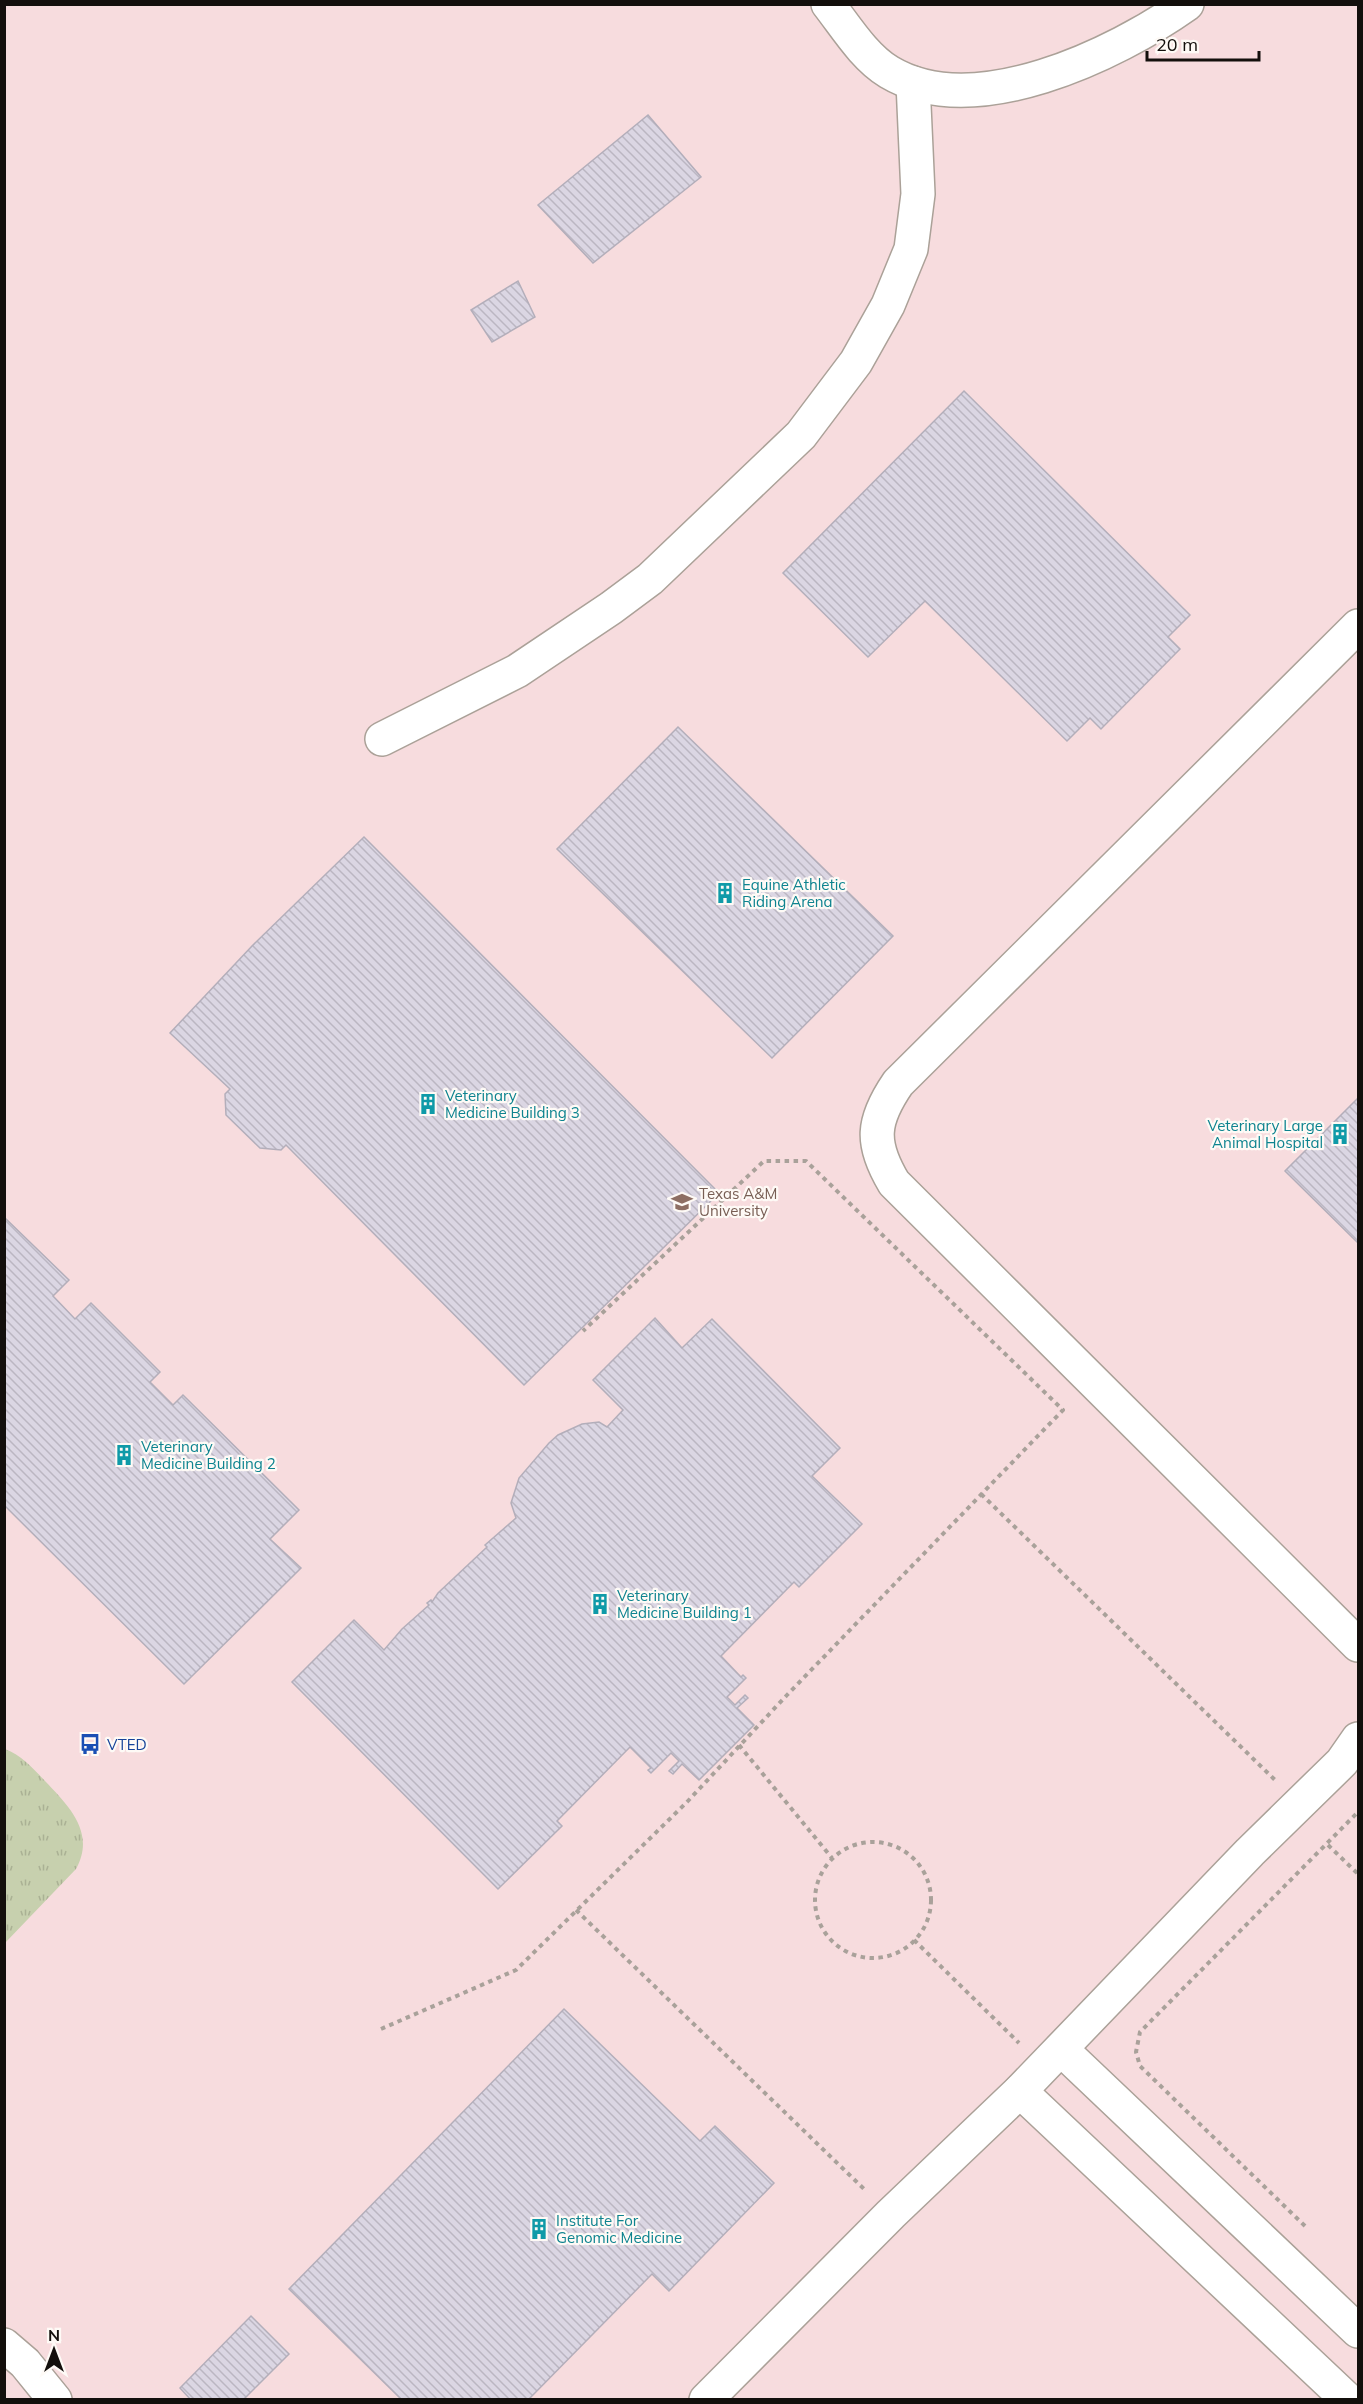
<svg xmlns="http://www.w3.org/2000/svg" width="1363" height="2404" font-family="Mulish,sans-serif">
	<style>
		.education { fill: #f7dcde }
		.grass { fill: url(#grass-tufts) }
		.building { fill: url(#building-back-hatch); stroke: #b3aeba; stroke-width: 1.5 }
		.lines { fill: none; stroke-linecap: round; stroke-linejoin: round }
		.minor-casing { stroke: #aba198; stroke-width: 36 }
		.path { stroke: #a9a19a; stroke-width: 4; stroke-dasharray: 4.5 4.5; stroke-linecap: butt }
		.minor { stroke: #fff; stroke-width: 33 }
		.labels { text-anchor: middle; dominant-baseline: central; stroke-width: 4.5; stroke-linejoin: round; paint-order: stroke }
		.culture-label { font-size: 15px; fill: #0d838f; stroke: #fefaf6; text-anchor: start }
		.education-label { font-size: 15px; fill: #785e54; stroke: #fefaf6; text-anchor: start }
		.transit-label { font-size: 15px; fill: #164399; stroke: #fefaf6; text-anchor: start }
	</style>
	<defs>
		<pattern id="grass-tufts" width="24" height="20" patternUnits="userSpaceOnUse" patternTransform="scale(1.5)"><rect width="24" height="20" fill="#c7d0ae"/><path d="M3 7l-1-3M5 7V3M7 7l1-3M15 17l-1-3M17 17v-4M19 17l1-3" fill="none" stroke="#aab194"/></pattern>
		<pattern id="building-back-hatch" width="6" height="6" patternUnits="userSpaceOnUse" patternTransform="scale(1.5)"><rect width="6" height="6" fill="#dbd6e3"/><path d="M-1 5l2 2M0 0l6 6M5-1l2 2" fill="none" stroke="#bbb6c2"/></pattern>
	</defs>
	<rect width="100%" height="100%" fill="#f6ebe2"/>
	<!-- education -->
	<path class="education" d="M5,5H1358V2399L5,2400Z"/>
	<!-- grass -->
	<path class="grass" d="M5,1749C21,1755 33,1768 45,1781C69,1806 96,1833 76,1869L5,1943Z"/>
	<!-- building -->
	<g class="building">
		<path d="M648,115L701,177L593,263L538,205Z"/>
		<path d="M518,281L535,317L492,342L471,310Z"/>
		<path d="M964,391L1190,615L1168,637L1180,649L1101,729L1090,718L1067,741L925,601L868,657L783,573Z"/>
		<path d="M678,727L893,936L772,1058L557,849Z"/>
		<path d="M364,837L719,1193L524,1385L286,1145L281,1150L260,1148L226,1115L225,1094L230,1089L170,1033L252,946Z"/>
		<path d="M1358,1098V1243L1285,1171Z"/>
		<path d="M4,1217L69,1280L53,1296L75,1319L91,1303L160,1372L150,1382L173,1405L183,1395L299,1510L270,1539L301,1568L184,1684L4,1505Z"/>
		<path d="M655,1318L682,1348L712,1319L840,1448L812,1476L862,1524L799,1587L794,1582L721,1656L741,1677L743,1675L746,1678L727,1697L735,1705L745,1695L748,1698L737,1708L754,1725L699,1780L682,1764L673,1774L669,1771L679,1761L671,1753L651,1773L648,1770L651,1768L630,1747L557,1821L562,1826L498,1889L292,1682L354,1620L384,1650L402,1629L429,1605L427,1603L431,1600L432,1602L438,1593L487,1547L485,1545L516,1518L511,1503L519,1478L549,1443L558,1435L582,1424L599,1422L607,1427L623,1410L593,1380Z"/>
		<path d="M564,2009L700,2141L715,2126L774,2183L669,2291L652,2274L528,2400H402L289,2289Z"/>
		<path d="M251,2316L289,2354L243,2400H191L180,2388Z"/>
	</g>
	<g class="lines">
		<defs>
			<g id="minor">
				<path d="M828,4C846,27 864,57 889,72C974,123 1115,55 1187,4"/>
				<path d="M1358,626L898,1083C872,1121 870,1143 894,1183L1358,1645"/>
				<path d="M382,739L517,671L611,608L650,579L801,435L856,362L888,305L911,249L918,194L913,83"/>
				<path d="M1061,2049L1358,2331"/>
				<path d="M1020,2091L1348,2400"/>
				<path d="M4,2345L25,2363L55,2400"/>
				<path d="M706,2400L891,2214L1020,2091L1250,1852L1342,1762L1358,1739"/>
			</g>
		</defs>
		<!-- minor casing -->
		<use href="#minor" class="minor-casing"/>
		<!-- path -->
		<g class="path">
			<path d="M981,1494L1275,1780"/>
			<path d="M739,1745L832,1858"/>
			<circle cx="873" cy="1900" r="58"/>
			<path d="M1328,1845L1358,1874"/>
			<path d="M576,1910L864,2189"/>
			<path d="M914,1940L1019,2043"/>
			<path d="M381,2029L516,1970L687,1802L787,1695L1063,1410L806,1161H764L583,1331"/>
			<path d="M1305,2226L1140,2066L1136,2052L1140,2032L1358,1812"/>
		</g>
		<!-- minor -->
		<use href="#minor" class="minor"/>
	</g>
	<!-- icons -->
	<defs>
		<symbol id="building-bare" viewBox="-9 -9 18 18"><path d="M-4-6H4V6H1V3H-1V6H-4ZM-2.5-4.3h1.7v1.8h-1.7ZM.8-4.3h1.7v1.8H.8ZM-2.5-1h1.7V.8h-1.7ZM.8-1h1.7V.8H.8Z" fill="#0f9aa8" stroke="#fefaf6" stroke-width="2.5" paint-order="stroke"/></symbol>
		<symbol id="university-bare" viewBox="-9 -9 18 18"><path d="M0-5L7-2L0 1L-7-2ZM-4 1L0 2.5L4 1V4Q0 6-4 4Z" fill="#8d6e63" stroke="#fefaf6" stroke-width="2.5" paint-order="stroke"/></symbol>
		<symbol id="bus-bare" viewBox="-9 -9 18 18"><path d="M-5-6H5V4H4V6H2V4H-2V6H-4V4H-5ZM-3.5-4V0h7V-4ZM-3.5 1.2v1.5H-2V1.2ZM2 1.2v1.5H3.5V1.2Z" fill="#1a4fb4" stroke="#fefaf6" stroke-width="2.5" paint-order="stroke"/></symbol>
	</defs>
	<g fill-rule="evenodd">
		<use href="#building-bare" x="710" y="878" width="30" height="30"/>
		<use href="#building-bare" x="413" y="1089" width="30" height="30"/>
		<use href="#building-bare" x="1325" y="1119" width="30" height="30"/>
		<use href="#university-bare" x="667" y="1187" width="30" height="30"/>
		<use href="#building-bare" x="109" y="1440" width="30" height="30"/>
		<use href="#building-bare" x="585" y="1589" width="30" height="30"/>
		<use href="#bus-bare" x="75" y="1729" width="30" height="30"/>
		<use href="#building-bare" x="524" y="2214" width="30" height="30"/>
	</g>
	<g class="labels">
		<!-- culture labels -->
		<g class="culture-label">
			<text x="742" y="884">Equine Athletic<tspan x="742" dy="17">Riding Arena</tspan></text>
			<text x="445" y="1095">Veterinary<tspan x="445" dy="17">Medicine Building 3</tspan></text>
			<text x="1323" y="1125" text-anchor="end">Veterinary Large<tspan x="1323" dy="17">Animal Hospital</tspan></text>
			<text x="141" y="1446">Veterinary<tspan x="141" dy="17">Medicine Building 2</tspan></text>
			<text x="617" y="1595">Veterinary<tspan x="617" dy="17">Medicine Building 1</tspan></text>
			<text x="556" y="2220">Institute For<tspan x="556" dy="17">Genomic Medicine</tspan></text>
		</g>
		<!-- education labels -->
		<g class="education-label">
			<text x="699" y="1193">Texas A&amp;M<tspan x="699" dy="17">University</tspan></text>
		</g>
		<!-- transit labels -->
		<g class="transit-label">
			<text x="107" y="1744">VTED</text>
		</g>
	</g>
	<!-- border -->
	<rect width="1363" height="2404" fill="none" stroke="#130f0c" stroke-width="12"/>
	<!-- north arrow -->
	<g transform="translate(54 2350)" stroke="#fefaf6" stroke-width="4.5" paint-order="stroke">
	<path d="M0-4.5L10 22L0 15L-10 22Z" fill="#130f0c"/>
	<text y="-9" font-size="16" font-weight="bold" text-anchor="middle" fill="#130f0c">N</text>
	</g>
	<!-- scale -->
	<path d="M1147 51v9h112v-9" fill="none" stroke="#130f0c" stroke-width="3"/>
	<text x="1156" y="51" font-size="18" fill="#130f0c" stroke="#fefaf6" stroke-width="4.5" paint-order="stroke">20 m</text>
</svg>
